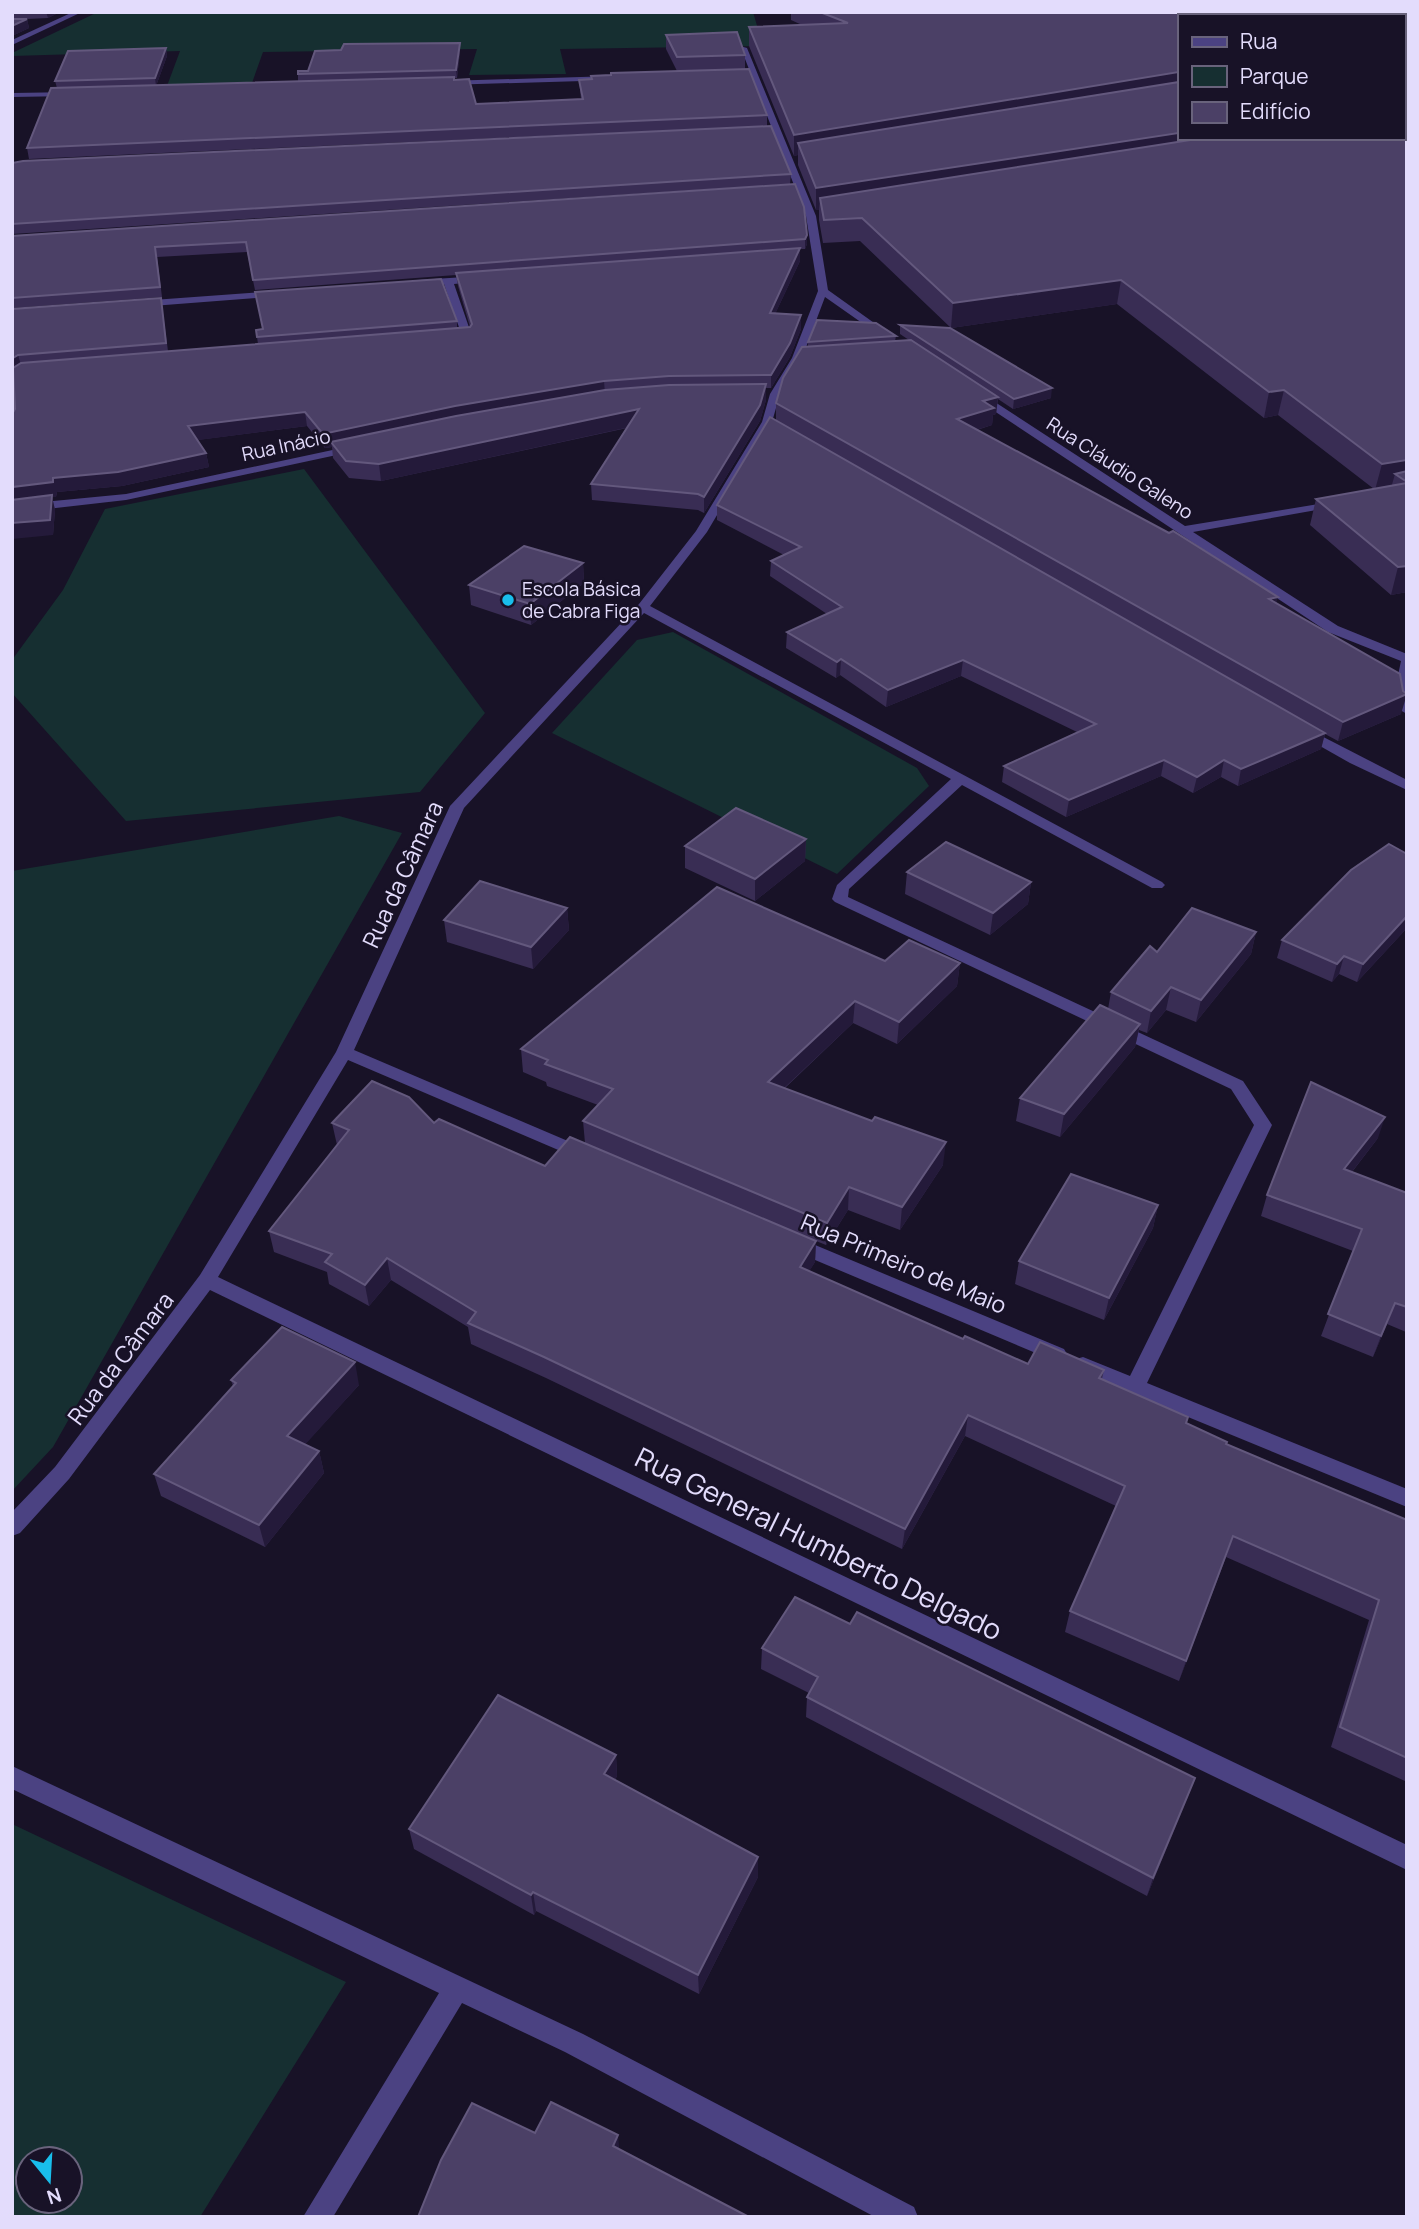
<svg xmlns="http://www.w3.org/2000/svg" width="1419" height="2229" font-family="Manrope,sans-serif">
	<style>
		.green { fill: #162f31; fill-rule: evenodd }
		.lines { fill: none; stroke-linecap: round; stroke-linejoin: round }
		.minor { fill: #4b4282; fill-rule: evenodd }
		.wall { fill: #392d54; fill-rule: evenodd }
		.shaded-wall { fill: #241a3a }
		.building { fill: #4b4066; stroke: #63587d; stroke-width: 2 }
		.poi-dot { fill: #19beeb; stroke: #181227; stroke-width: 2.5 }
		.labels { text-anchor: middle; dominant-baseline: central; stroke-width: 5; stroke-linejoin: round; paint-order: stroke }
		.far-street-label { font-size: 19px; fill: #e3dcfc; stroke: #181227 }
		.far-poi-label { font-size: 19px; fill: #e3dcfc; stroke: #181227; text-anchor: start }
		.street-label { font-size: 23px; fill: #e3dcfc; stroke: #181227 }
		.near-street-label { font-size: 28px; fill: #e3dcfc; stroke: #181227 }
	</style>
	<rect width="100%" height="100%" fill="#181227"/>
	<!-- green -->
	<g class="green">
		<path d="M98,12H753L763,46L560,49L566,74L469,75L477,49L263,52L252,83L167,86L180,51L12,56V53Z"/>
		<path d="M304,469L485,713L420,792L126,821L12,693V660L63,590L105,509Z"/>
		<path d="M673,632L917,768L929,786L837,874L552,733L637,640Z"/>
		<path d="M339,816L402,833L53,1447L12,1491V871Z"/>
		<path d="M12,1824L346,1982L200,2217H12ZM28,2159H70V2201H28Z"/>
	</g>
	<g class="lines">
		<!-- minor -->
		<g class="minor">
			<path d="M73,12H82L12,45V40Z"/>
			<path d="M740,46L747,48L816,216L828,290L891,335L882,337L825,297L802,358L780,394L772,422L707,532L650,606L1162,882L1165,885L1162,888H1152L962,785L849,889L848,897L1243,1081L1272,1125L1147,1383L1407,1489V1507L1076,1371L1073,1365L1076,1359L1083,1357L1130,1376L1254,1125L1231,1089L835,902L832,899L837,885L951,779L644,613L464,808L354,1050L589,1150L592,1154L589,1158H577L348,1060L218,1277L1407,1845V1870L210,1290L69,1479L20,1533L12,1536V1512L55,1467L200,1275L336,1052L450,806L639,604L696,531L762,422L770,394L792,358L818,291L806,216Z"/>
			<path d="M613,76L616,80L445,85L441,83L445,81Z"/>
			<path d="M74,92L71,96L12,97V93Z"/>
			<path d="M481,276L484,277V281L454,284L472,336L467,339H448V335L461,333L444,284L418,286L413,283L418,280Z"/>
			<path d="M278,291L283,294L281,296L139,307L134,304L139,301Z"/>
			<path d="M973,393H981L1185,526L1343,500L1345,502L1339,506L1193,532L1338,626L1407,654V714L1400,710L1396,685L1401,661L1328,632L973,397Z"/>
			<path d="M356,445L362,448L360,450L126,500L12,513V505L126,494Z"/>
			<path d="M1302,726L1407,780V790L1350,763L1297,733V727Z"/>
			<path d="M796,1237L1064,1349L1067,1354L1064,1359L1057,1362L1050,1359L789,1249L787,1244L789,1239Z"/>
			<path d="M12,1766L583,2034L914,2207L918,2217H875L565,2052L462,2003L333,2217H303L439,1993L12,1789Z"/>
		</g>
	</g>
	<!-- wall -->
	<g class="wall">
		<path d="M12,12H60L48,18L27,19L29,28L12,36Z"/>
		<path d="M791,12H1407V592L1391,595L1310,525L1316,499L1374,489L1278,415L1264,418L1117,304L951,328L860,241L823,243L819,220V210H816L798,165V155L794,156L749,46V27L802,25L791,20ZM1179,16L1403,138H1179Z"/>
		<path d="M666,35L745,55V69L767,115V126L29,159L27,148L57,88L55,81L166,48L167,56L156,86L298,82V74L308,71L341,50L460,43V51L457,78H454L455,80L476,104L581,99L579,80L591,79V76L677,71L666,49Z"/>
		<path d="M12,163L791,174L790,184L12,234Z"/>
		<path d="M807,235V244L805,249H800V261L775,314L801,315V329L790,357L771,388H766V400L760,421L704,513L698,510L592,500L591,484L627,428L381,481L349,478L333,458L332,447L325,448L307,426L197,440L206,453L209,467L122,486L57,492L56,497H52L55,510L53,535L15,409V367L14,365H12V309L161,298L168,351L258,344L256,330L457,321V328L470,327L458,286L456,275L255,290L247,252L157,257L162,297L12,308V236Z"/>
		<path d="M900,325L1051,398L1013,409L998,399L996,414L993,415L992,425L977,430L1276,603L1401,714L1338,741L1325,734L1321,749L1238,786L1221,777L1193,793L1161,776L1066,817L1002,782L1004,766L1077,732L961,676L886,707L840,675L836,678L786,648L787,632L827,614L770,576L771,561L784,555L717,520V505L776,420V403L808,347V342L896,336L895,341L909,340L900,334Z"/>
		<path d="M583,563L584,583L531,625L471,605L469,585Z"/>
		<path d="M806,839L805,861L755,901L685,868V846Z"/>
		<path d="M1407,854V928L1357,982L1339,974L1332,982L1277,958L1282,940Z"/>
		<path d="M907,872L1031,882L1028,904L990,935L905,894Z"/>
		<path d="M567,908L569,930L533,969L447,942L444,920Z"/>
		<path d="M1256,932L1251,954L1196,1022L1166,1010L1147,1033L1139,1030L1135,1047L1060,1137L1016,1121L1020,1098L1108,1009L1111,992L1157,952Z"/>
		<path d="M885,961L960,963L957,986L897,1044L853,1023L785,1088L943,1165L900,1230L848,1210L826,1245L816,1241L815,1262L809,1271L963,1339L1028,1364L1104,1370L1102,1379L1227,1444L1407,1520V1782L1331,1747L1369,1620L1226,1557L1179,1681L1065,1632L1070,1611L1116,1506L965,1436L902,1549L546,1378L471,1344L468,1327L391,1280L369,1306L329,1284L327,1272L274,1252L269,1231L337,1145L332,1123H434L545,1166L585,1143L583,1121L598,1105L547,1086L546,1082L523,1072L521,1049Z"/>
		<path d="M1378,1138L1352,1172L1407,1193V1330L1406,1332L1387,1324L1373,1357L1321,1336L1353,1251L1261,1216L1267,1195Z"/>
		<path d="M1158,1205L1153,1228L1104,1320L1015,1284L1019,1261Z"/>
		<path d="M231,1380L359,1385L305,1444L319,1451L324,1473L265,1547L161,1496L154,1474L233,1386Z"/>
		<path d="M850,1624L1195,1778L1147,1896L806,1717L807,1697L809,1693L761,1669L762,1648Z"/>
		<path d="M616,1755L617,1776L615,1780L758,1877L699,1994L536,1911L534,1915L414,1849L409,1829Z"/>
	</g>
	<!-- shaded-wall -->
	<g class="shaded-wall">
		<path d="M46,12H60L48,18Z"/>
		<path d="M27,19L29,28L12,36V26Z"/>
		<path d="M460,43V51L457,78L456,70Z"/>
		<path d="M166,48L167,56L156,86L155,78Z"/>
		<path d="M1179,72V88L798,143V155L794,156V135Z"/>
		<path d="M1179,133V138H1210L820,198L819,210H816V188Z"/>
		<path d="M807,235V244L805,249V239Z"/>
		<path d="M800,248V261L769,327L770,313Z"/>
		<path d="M1121,280L1117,304L951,328L953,303Z"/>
		<path d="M801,315V329L790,357L771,388V375Z"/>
		<path d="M18,355L21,365L15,368L13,358Z"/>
		<path d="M604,381L605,394L331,442L332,447L325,448L323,434L455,406Z"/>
		<path d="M766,384V400L760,421L704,513V497Z"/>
		<path d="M1052,388L1051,398L1013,409L1014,399Z"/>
		<path d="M1284,390L1278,415L1264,418L1269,392Z"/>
		<path d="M998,397L996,414L993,415L992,425L956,436L957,419L983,401Z"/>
		<path d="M639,409V425L381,481L379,464Z"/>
		<path d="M305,412L307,426L191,441L188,426Z"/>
		<path d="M206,453L209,467L122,486L57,492L56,497H52L55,510L53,535L12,539V487L53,478Z"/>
		<path d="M1407,460V482L1395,474L1391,488L1375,490L1382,464Z"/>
		<path d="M583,563L584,583L531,625L530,604Z"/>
		<path d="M1407,566V592L1391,595L1398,567Z"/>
		<path d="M1278,597L1273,616L1269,599Z"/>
		<path d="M841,659L840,675L836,678L837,662Z"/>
		<path d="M963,660L961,676L886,707L888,690Z"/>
		<path d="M1407,694L1401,714L1338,741L1343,722Z"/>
		<path d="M1325,733L1321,749L1238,786L1241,769Z"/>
		<path d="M1164,760L1161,776L1066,817L1069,800Z"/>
		<path d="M1224,760L1221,777L1193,793L1197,777Z"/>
		<path d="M806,839L805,861L755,901V879Z"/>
		<path d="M1031,882L1028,904L990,935L993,913Z"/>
		<path d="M567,908L569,930L533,969L531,947Z"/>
		<path d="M1407,916V928L1357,982L1363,964Z"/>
		<path d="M1256,932L1251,954L1196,1022L1201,1000Z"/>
		<path d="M1344,956L1339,974L1332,982L1337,964Z"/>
		<path d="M960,963L957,986L897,1044L899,1022Z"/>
		<path d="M1171,987L1166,1010L1147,1033L1151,1011Z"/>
		<path d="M855,1001L853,1023L767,1104L768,1082Z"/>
		<path d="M1140,1024L1135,1047L1060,1137L1064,1114Z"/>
		<path d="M1385,1117L1378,1138L1337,1191L1344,1169Z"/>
		<path d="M946,1142L943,1165L900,1230L902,1207Z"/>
		<path d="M849,1187L848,1210L826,1245L827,1223Z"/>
		<path d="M1158,1205L1153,1228L1104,1320L1109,1298Z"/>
		<path d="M816,1241L815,1262L799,1288L800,1267Z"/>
		<path d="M387,1258L391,1280L369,1306L365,1285Z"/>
		<path d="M1395,1303L1387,1324L1373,1357L1381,1336Z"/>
		<path d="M355,1362L359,1385L293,1458L287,1436Z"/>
		<path d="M968,1415L965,1436L902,1549L905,1529Z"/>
		<path d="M319,1451L324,1473L265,1547L259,1525Z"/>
		<path d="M1233,1536L1226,1557L1179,1681L1186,1661Z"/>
		<path d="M616,1755L617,1776L606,1795L604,1774Z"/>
		<path d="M1195,1778L1188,1797L1147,1896L1153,1878Z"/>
		<path d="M758,1857V1877L699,1994L698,1975Z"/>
		<path d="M533,1892L536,1911L534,1915L531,1895Z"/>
		<path d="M618,2135L620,2157L613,2146Z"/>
	</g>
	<!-- building -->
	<g class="building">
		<path d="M820,12H1407V460L1382,464L1284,390L1269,392L1121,280L953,303L862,218L824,220L820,198L1203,138H1403V16H1179V72L794,135L749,27L848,23Z"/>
		<path d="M12,19H27L12,26Z"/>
		<path d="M737,32L745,55L677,57L666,35Z"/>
		<path d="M460,43L456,70L298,74V71H308L315,51L341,50L344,44Z"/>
		<path d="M166,48L155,78L55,81L68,51Z"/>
		<path d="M749,69L767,115L27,148L51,88L454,77V80L469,79L476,104L583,99L579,80L592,79L591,76L611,75V73Z"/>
		<path d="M1179,82V133L816,188L798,143Z"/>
		<path d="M771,126L791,174L12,224V163L23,161Z"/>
		<path d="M795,184L804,207L807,235L805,239L253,280L246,242L155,247L160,287L12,298V236Z"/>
		<path d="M800,248L770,313L801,315L790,343L771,375L669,376L604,381L455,406L323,434L305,412L188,426L206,453L118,472L53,478V482L12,487V414L15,409L13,368L21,363L470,327L472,324L456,273Z"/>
		<path d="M441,279L457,321L257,337L256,330L263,329L255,292Z"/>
		<path d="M161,298L166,343L18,355L13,358L12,309Z"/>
		<path d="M817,320L876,323L896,336L808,342Z"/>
		<path d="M900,325L950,328L1052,388L1014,399Z"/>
		<path d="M911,340L998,397L983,401L994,408L957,419L1169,533L1173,531L1278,597L1269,599L1400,674L1403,691L1407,694L1343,722L776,403L783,378L802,347Z"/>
		<path d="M766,384L760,405L704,497L698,494L591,484L639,409L379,464L346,461L331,442L456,416L605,390L669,385Z"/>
		<path d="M770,417L1325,733L1241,769L1224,760L1197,777L1164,760L1069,800L1004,766L1096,724L963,660L888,690L841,659L837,662L787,632L842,607L771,561L801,547L717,505Z"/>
		<path d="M1407,471V482L1395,474Z"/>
		<path d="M1407,483V566L1398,567L1316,499Z"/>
		<path d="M52,495L50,520L12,523V500Z"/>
		<path d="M524,546L583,563L530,604L469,585Z"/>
		<path d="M736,808L806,839L755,879L685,846Z"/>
		<path d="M946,842L1031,882L993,913L907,872Z"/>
		<path d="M1389,844L1407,854V916L1363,964L1344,956L1337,964L1282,940L1351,870Z"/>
		<path d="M480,881L567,908L531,947L444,920Z"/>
		<path d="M717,887L885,961L909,940L960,963L899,1022L855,1001L768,1082L872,1121L875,1117L946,1142L902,1207L849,1187L827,1223L583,1121L613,1089L545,1064L548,1060L521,1049Z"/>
		<path d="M1192,908L1256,932L1201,1000L1171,987L1151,1011L1111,992L1150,946L1157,952Z"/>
		<path d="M1100,1005L1140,1024L1064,1114L1020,1098Z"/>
		<path d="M372,1081L409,1097L434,1123L439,1119L545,1166L570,1137L816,1241L800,1267L963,1339L965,1336L1028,1364L1040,1342L1104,1370L1099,1378L1188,1417L1186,1423L1227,1442L1226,1444L1407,1520V1758L1340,1727L1379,1600L1233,1536L1186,1661L1070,1611L1125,1486L968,1415L905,1529L544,1357L468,1323L476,1312L387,1258L365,1285L325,1262L332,1254L269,1231L349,1130L332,1123Z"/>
		<path d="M1311,1082L1385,1117L1344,1169L1407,1193V1307L1395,1303L1381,1336L1328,1314L1362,1229L1267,1195Z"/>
		<path d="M1071,1174L1158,1205L1109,1298L1019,1261Z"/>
		<path d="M282,1327L355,1362L287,1436L319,1451L259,1525L154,1474L236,1383L231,1380Z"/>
		<path d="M795,1597L850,1624L857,1612L1195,1778L1153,1878L807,1697L818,1677L762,1648Z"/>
		<path d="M498,1695L616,1755L604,1774L758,1857L698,1975L533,1892L531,1895L409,1829Z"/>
		<path d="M551,2102L618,2135L613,2146L749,2217H418L441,2160L472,2103L535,2133Z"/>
	</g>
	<!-- markers -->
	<circle class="poi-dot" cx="508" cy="600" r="7"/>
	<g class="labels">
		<!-- far-street labels -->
		<g class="far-street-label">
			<text transform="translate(286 445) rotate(-12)">Rua Inácio</text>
			<text transform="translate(1120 468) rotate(33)">Rua Cláudio Galeno</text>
		</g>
		<!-- far-poi labels -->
		<g class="far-poi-label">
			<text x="522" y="589">Escola Básica<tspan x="522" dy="22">de Cabra Figa</tspan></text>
		</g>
		<!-- street labels -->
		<g class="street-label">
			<text transform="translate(402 874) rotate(-65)">Rua da Câmara</text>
			<text transform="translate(904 1263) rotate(23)">Rua Primeiro de Maio</text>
			<text transform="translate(120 1358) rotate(-53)">Rua da Câmara</text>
		</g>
		<!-- near-street labels -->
		<g class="near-street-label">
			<text transform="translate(819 1543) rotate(26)">Rua General Humberto Delgado</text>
		</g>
	</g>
	<!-- border -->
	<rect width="1419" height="2229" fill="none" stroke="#e3dcfc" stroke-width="28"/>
	<!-- legend -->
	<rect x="1178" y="14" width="228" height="126" fill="#181227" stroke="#69637c" stroke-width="2"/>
	<rect x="1192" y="37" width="35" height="10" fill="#4b4282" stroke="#69637c" stroke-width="2"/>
	<text x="1240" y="49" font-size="21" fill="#e3dcfc">Rua</text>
	<rect x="1192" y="66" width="35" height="21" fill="#162f31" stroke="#69637c" stroke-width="2"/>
	<text x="1240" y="84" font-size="21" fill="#e3dcfc">Parque</text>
	<rect x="1192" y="102" width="35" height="21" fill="#4b4066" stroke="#69637c" stroke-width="2"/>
	<text x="1240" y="119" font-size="21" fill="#e3dcfc">Edifício</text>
	<!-- north arrow -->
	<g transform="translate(49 2180) rotate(162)"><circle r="33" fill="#181227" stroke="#69637c" stroke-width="2"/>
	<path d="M0-5L12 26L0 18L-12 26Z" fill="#19beeb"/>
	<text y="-10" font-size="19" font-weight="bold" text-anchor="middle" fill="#e3dcfc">N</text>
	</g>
</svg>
